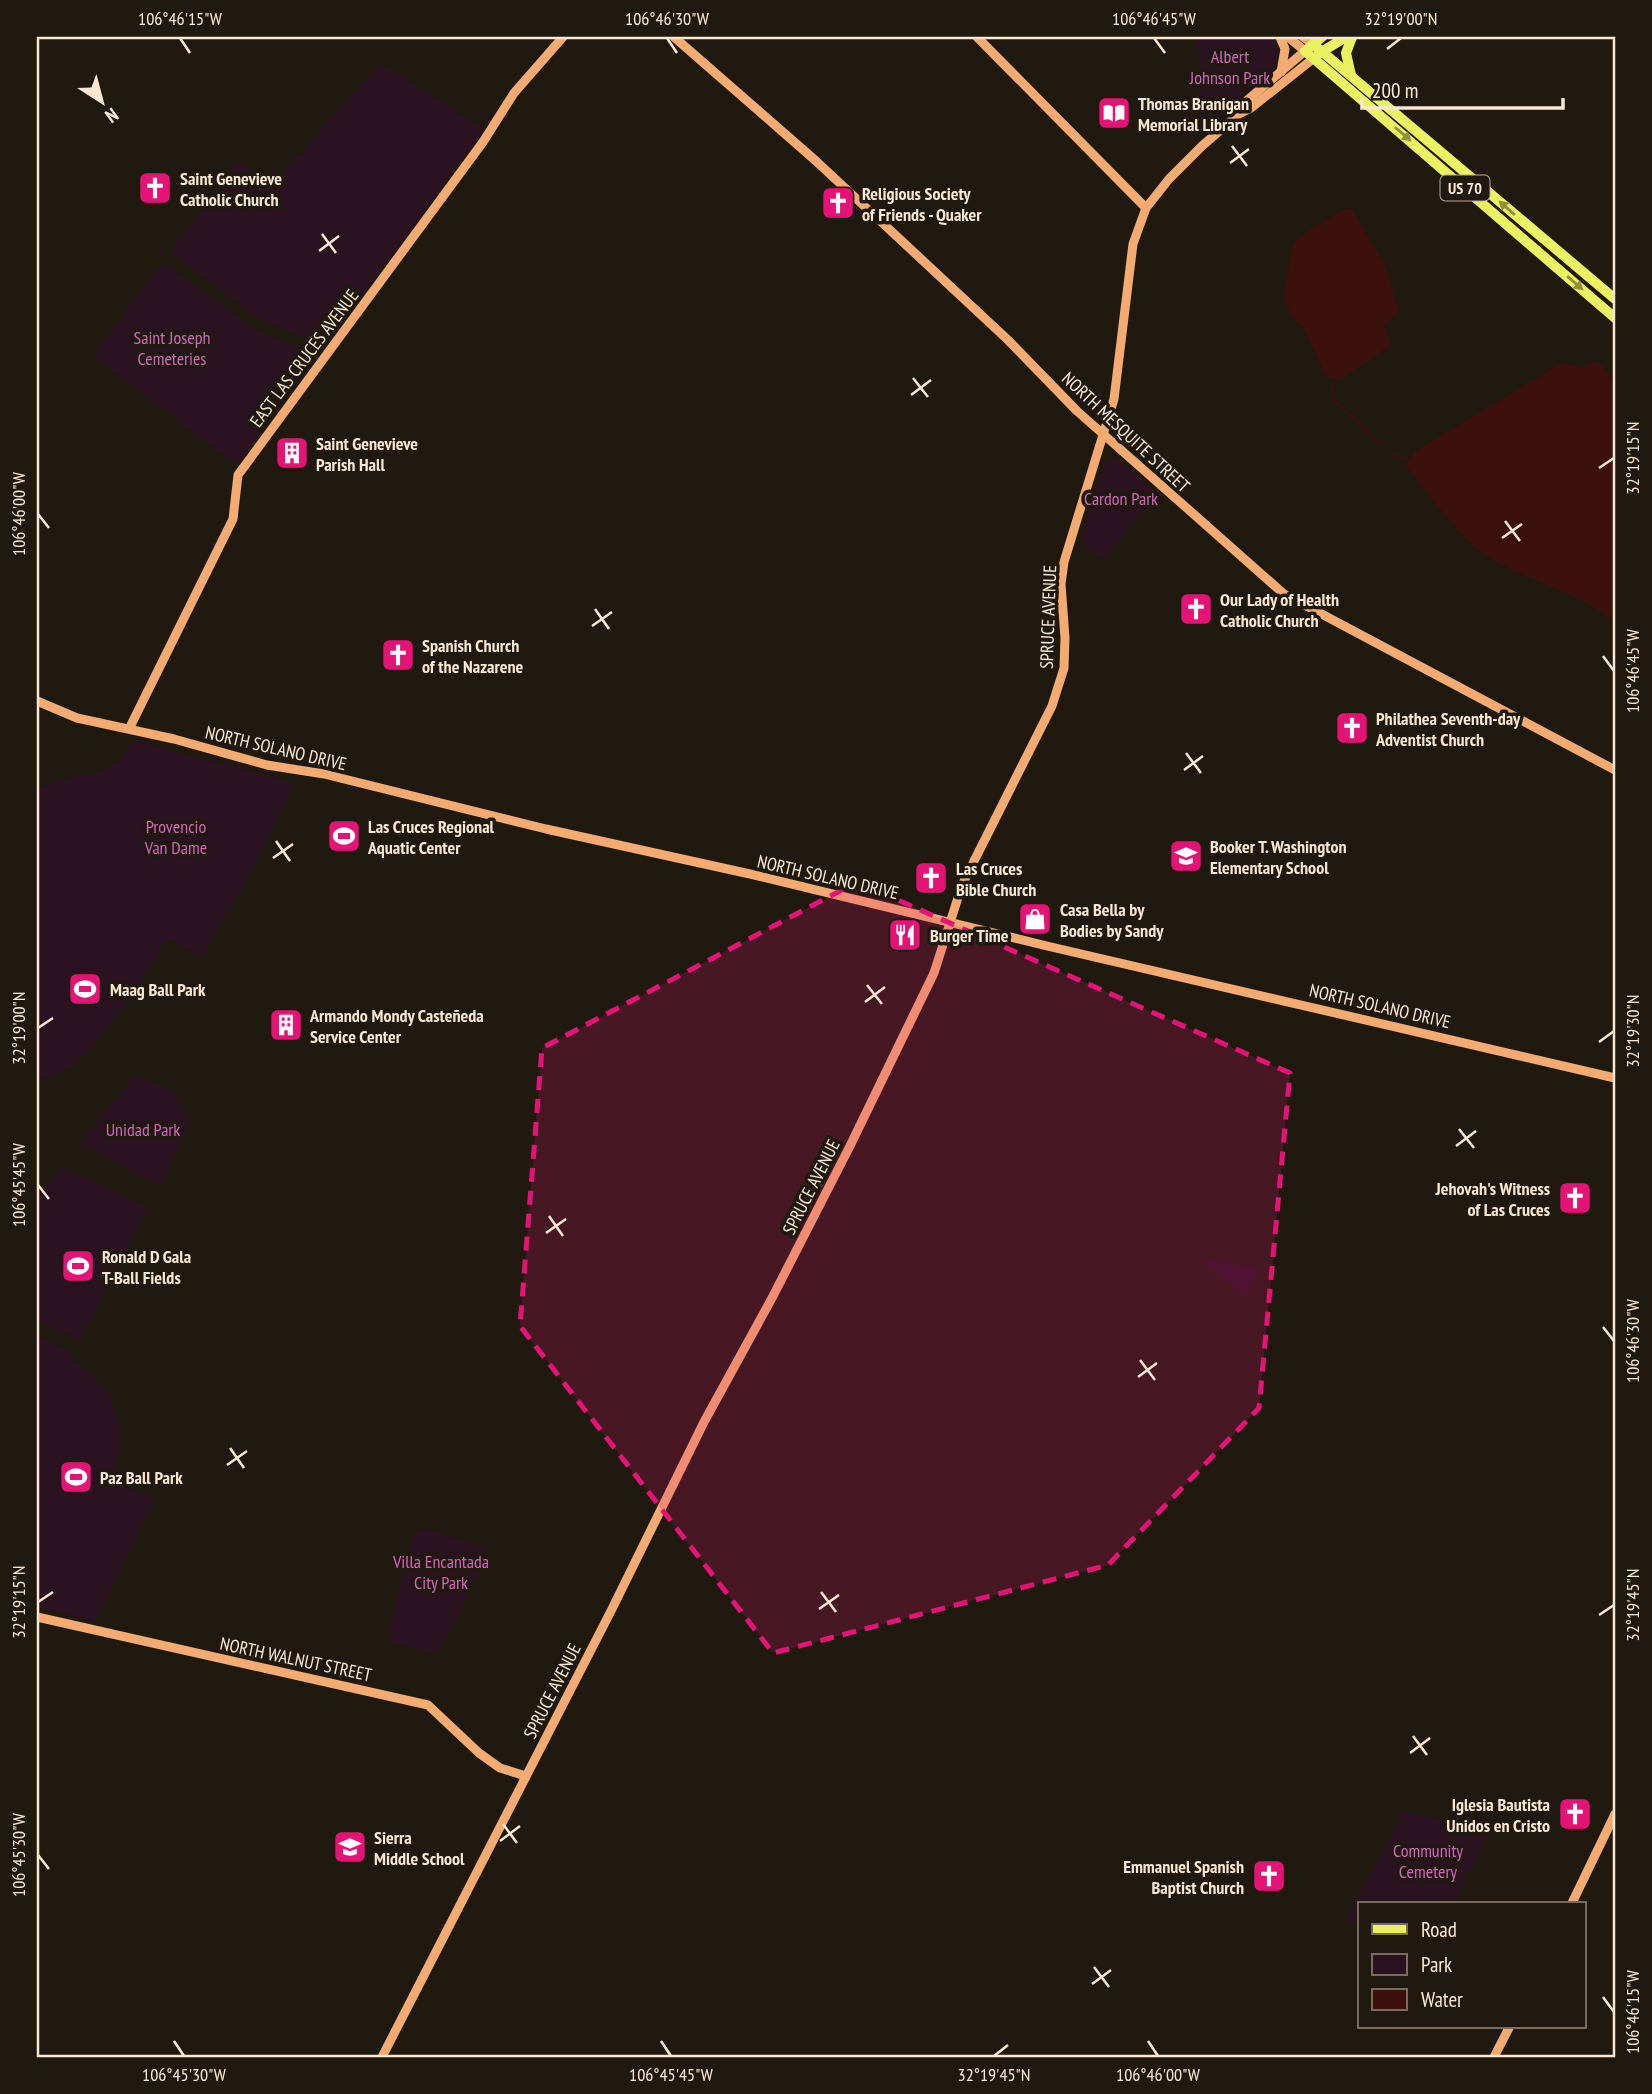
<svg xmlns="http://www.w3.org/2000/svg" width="1652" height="2094" font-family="'PT Sans Narrow',sans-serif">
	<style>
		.green { fill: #2a1221 }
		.water { fill: #3b100d }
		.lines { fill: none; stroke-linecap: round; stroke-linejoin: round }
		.stream { stroke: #3b100d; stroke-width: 2 }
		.secondary { stroke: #f3ab71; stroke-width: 9 }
		.primary { stroke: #ebf262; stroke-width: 10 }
		.oneway { fill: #90903d }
		.marked { fill: #e61377; fill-opacity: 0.2; stroke: #e61377; stroke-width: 5; stroke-dasharray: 14 9; stroke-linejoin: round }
		.ticks { fill: none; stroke: #fbe8d2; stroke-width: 2.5 }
		.labels { text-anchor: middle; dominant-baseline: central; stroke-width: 7; stroke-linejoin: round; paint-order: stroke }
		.shield { fill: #20190f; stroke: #b9aa98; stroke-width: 2 }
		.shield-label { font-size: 16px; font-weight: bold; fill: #fbe8d2 }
		.park-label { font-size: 18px; fill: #d564c1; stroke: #20190f }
		.poi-label { font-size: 18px; font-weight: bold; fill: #fbe8d2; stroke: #20190f; text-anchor: start }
		.street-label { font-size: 18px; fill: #fbe8d2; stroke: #20190f }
		.neatline { fill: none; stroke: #fbe8d2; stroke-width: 2.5 }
		.ticks-label { font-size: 18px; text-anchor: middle; fill: #fbe8d2 }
	</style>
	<rect width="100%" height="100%" fill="#20190f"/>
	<!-- green -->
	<g class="green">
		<path d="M1193,37H1271L1278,50L1276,65L1200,133H1196L1184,120L1186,116L1194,117C1204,90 1205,63 1193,37Z"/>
		<path d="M381,63L485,130L324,345L256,317L171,252L238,162L273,185L299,153L302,155L335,114Z"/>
		<path d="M161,265H166L261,333L316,354L240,463L235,464L93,356Z"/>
		<path d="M1113,457L1119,460L1156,493L1103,560L1084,544L1082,538L1105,464Z"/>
		<path d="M134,741L291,782L293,788L254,867L202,957L170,939L166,941C142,976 108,1036 76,1063C65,1072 51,1076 37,1079V789L71,777L99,773L120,760Z"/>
		<path d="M135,1076L173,1090L190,1125L160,1185L79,1144Z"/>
		<path d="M63,1167L148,1208L80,1340L37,1320V1197Z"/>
		<path d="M1202,1259L1261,1269L1247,1297Z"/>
		<path d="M37,1336L73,1353L71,1359C98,1377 119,1400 120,1435C120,1451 115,1468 114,1484L155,1498L95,1621L37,1607Z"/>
		<path d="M424,1529L481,1546L487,1555L443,1645L432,1653L392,1643L388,1637L413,1536Z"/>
		<path d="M1404,1811L1490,1831L1454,1903H1360V1924L1346,1921Z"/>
	</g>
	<!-- water -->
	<g class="water">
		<path d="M1351,208L1386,267L1399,312L1384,325L1391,345L1344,377L1327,378L1303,327L1293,318L1283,298L1293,244L1304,234L1342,210Z"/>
		<path d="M1596,361L1604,367L1615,385V622C1578,592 1531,582 1490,558C1461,541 1428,493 1406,466L1414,452L1558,365L1564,362L1579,368Z"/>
	</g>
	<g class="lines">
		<!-- stream -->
		<g class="stream">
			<path d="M1335,378L1332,392L1335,401L1380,444"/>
			<path d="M1392,454L1411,460"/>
		</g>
		<!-- secondary -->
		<g class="secondary">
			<path d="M674,37L816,161L1008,340L1077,411L1284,594L1615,770"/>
			<path d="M977,37L1146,208"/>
			<path d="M1280,37L1285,49L1281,72"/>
			<path d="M1303,37L1313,44"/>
			<path d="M1239,113L1244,103L1305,51L1288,37"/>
			<path d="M37,701L77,718L174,739L267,765L324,774L546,829L750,874L1047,946L1615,1078"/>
			<path d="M129,729L233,519L238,475L483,142L514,93L563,37"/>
			<path d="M37,1617L428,1705L479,1753L500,1768L526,1776"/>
			<path d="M1572,1903L1615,1814"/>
			<path d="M382,2057L612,1609L704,1422L772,1298L850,1146L934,973L962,885L1052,706L1064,668L1065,638L1061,584L1064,562L1114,399L1133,244L1146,208L1169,179L1202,146L1239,114L1251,108L1314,58"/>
			<path d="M1494,2057L1510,2026"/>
		</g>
		<!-- primary -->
		<g class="primary">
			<path d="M1322,37L1305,51L1615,318"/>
			<path d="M1313,44L1615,299"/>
			<path d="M1318,54L1346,37"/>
			<path d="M1351,75L1346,53L1352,37"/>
		</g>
	</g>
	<!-- one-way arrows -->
	<defs><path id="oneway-solid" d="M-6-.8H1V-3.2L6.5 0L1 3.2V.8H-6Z" transform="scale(1.75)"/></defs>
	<g class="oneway">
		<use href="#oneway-solid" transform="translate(1403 134) rotate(40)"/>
		<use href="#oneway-solid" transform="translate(1507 208) rotate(-139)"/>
		<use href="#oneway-solid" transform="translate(1575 283) rotate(41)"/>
	</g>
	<!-- marked area -->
	<path class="marked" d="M857,882L1290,1073L1259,1408L1108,1565L773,1653L520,1326L542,1048Z"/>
	<!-- ticks -->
	<path class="ticks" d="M180,38L190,53M667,38L677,53M1154,38L1165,53M1387,49L1401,38M1232,146L1247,166M1230,163L1249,149M322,234L336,253M319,251L339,236M913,378L928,397M911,395L931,380M1599,468L1614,458M38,514L49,528M1505,521L1520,541M1502,538L1522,524M595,609L609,629M592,626L612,612M1603,656L1614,671M1186,753L1201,773M1184,770L1203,756M276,841L290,861M273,858L293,844M867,985L882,1004M865,1002L885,987M38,1028L53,1018M1599,1042L1614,1031M1459,1129L1474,1148M1456,1146L1476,1131M38,1185L49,1199M549,1216L563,1236M546,1233L566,1219M1603,1327L1614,1341M1140,1360L1155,1380M1138,1377L1157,1363M230,1448L244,1468M227,1465L247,1451M821,1592L836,1612M38,1602L53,1592M819,1609L839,1595M1599,1615L1614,1605M1413,1736L1427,1755M1410,1753L1430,1738M503,1824L517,1843M500,1841L520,1826M38,1855L49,1869M1094,1967L1109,1987M1092,1984L1111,1970M1603,1997L1614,2012M174,2041L184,2056M661,2041L671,2056M1148,2041L1158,2056M994,2056L1008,2045"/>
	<!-- icons -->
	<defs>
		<symbol id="library-square" viewBox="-11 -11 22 22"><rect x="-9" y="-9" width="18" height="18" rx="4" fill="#e61377" stroke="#20190f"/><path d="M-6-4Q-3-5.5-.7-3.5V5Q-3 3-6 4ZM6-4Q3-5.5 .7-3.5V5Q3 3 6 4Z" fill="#fff"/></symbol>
		<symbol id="church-square" viewBox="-11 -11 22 22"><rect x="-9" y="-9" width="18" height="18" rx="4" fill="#e61377" stroke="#20190f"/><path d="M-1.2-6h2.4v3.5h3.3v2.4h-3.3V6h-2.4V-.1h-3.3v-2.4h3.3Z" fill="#fff"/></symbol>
		<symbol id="building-square" viewBox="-11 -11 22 22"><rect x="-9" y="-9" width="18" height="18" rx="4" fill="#e61377" stroke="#20190f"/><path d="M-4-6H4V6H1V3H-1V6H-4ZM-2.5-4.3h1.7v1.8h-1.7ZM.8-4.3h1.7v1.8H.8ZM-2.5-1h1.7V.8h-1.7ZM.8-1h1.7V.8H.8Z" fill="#fff"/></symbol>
		<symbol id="stadium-square" viewBox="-11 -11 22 22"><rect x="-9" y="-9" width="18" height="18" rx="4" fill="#e61377" stroke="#20190f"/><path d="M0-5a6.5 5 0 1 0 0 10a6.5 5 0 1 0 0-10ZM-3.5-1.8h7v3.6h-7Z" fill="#fff"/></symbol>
		<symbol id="school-square" viewBox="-11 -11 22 22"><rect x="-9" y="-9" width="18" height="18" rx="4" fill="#e61377" stroke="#20190f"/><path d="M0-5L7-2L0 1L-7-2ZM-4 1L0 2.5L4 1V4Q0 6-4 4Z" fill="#fff"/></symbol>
		<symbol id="shop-square" viewBox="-11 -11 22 22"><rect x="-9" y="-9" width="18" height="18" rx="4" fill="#e61377" stroke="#20190f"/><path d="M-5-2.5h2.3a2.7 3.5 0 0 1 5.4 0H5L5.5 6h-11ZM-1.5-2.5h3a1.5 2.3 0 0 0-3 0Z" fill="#fff"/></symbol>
		<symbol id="restaurant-square" viewBox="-11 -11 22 22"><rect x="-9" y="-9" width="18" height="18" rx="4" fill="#e61377" stroke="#20190f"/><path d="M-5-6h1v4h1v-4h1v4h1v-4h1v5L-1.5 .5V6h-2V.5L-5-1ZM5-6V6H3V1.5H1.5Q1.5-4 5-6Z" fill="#fff"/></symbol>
	</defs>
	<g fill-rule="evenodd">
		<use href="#library-square" x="1095" y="94" width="38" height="38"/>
		<use href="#church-square" x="136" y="169" width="38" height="38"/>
		<use href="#church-square" x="819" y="184" width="38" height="38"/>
		<use href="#building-square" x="273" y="434" width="38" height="38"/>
		<use href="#church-square" x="1177" y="590" width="38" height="38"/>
		<use href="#church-square" x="379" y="636" width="38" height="38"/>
		<use href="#church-square" x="1333" y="709" width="38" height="38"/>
		<use href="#stadium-square" x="325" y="817" width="38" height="38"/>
		<use href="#school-square" x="1167" y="837" width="38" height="38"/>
		<use href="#church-square" x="912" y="859" width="38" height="38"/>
		<use href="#shop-square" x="1016" y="900" width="38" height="38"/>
		<use href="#restaurant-square" x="886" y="916" width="38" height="38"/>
		<use href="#stadium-square" x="66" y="970" width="38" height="38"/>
		<use href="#building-square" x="267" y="1006" width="38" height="38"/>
		<use href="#church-square" x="1556" y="1179" width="38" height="38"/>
		<use href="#stadium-square" x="59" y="1247" width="38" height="38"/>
		<use href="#stadium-square" x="57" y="1458" width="38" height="38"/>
		<use href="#church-square" x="1556" y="1795" width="38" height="38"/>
		<use href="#school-square" x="331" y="1828" width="38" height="38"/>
		<use href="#church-square" x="1250" y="1857" width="38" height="38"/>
	</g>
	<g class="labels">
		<!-- shield labels -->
		<rect class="shield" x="1440.5" y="175.5" width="49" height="25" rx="5"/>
		<g class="shield-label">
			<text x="1465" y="188">US 70</text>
		</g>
		<!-- park labels -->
		<g class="park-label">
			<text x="1230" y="56">Albert<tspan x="1230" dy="21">Johnson Park</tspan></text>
			<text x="172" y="337">Saint Joseph<tspan x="172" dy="21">Cemeteries</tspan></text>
			<text x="1121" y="498">Cardon Park</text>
			<text x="176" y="826">Provencio<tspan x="176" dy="21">Van Dame</tspan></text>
			<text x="143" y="1129">Unidad Park</text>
			<text x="441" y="1561">Villa Encantada<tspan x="441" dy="21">City Park</tspan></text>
			<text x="1428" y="1850">Community<tspan x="1428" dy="21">Cemetery</tspan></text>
		</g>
		<!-- poi labels -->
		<g class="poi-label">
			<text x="1138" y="103">Thomas Branigan<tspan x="1138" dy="21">Memorial Library</tspan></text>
			<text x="180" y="178">Saint Genevieve<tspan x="180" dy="21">Catholic Church</tspan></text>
			<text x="862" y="193">Religious Society<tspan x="862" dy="21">of Friends - Quaker</tspan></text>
			<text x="316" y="443">Saint Genevieve<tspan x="316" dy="21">Parish Hall</tspan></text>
			<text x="1220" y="599">Our Lady of Health<tspan x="1220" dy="21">Catholic Church</tspan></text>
			<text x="422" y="645">Spanish Church<tspan x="422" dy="21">of the Nazarene</tspan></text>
			<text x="1376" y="718">Philathea Seventh-day<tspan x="1376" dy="21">Adventist Church</tspan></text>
			<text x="368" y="826">Las Cruces Regional<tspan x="368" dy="21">Aquatic Center</tspan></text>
			<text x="1210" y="846">Booker T. Washington<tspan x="1210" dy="21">Elementary School</tspan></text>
			<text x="956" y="868">Las Cruces<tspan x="956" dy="21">Bible Church</tspan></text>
			<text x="1060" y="909">Casa Bella by<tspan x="1060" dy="21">Bodies by Sandy</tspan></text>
			<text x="930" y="935">Burger Time</text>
			<text x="110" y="989">Maag Ball Park</text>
			<text x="310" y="1015">Armando Mondy Casteñeda<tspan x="310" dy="21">Service Center</tspan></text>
			<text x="1550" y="1188" text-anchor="end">Jehovah's Witness<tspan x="1550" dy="21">of Las Cruces</tspan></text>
			<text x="102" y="1256">Ronald D Gala<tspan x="102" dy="21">T-Ball Fields</tspan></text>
			<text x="100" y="1477">Paz Ball Park</text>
			<text x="1550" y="1804" text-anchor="end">Iglesia Bautista<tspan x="1550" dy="21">Unidos en Cristo</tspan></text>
			<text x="374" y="1837">Sierra<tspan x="374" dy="21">Middle School</tspan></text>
			<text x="1244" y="1866" text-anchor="end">Emmanuel Spanish<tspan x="1244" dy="21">Baptist Church</tspan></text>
		</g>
		<!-- street labels -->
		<g class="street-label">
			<text transform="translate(304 358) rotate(-53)">EAST LAS CRUCES AVENUE</text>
			<text transform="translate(1126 432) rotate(43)">NORTH MESQUITE STREET</text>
			<text transform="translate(1048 617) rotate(-88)">SPRUCE AVENUE</text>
			<text transform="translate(276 748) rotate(13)">NORTH SOLANO DRIVE</text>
			<text transform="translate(828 877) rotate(13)">NORTH SOLANO DRIVE</text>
			<text transform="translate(1380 1006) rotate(13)">NORTH SOLANO DRIVE</text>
			<text transform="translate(811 1187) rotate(-63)">SPRUCE AVENUE</text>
			<text transform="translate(296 1659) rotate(12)">NORTH WALNUT STREET</text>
			<text transform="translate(552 1691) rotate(-63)">SPRUCE AVENUE</text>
		</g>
	</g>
	<!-- border -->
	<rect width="1652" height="2094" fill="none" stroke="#20190f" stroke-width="77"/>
	<!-- legend -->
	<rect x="1358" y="1902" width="228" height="126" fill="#20190f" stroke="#786c5d" stroke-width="2"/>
	<rect x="1372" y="1924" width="35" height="10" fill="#ebf262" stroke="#786c5d" stroke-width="2"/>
	<text x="1421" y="1937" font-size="21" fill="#fbe8d2">Road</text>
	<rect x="1372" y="1954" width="35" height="21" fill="#2a1221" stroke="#786c5d" stroke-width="2"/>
	<text x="1421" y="1972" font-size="21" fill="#fbe8d2">Park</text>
	<rect x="1372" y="1989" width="35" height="21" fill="#3b100d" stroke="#786c5d" stroke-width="2"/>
	<text x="1421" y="2007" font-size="21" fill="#fbe8d2">Water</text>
	<!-- north arrow -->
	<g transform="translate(102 102) rotate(144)" stroke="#20190f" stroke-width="5" paint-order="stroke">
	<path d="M0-5L12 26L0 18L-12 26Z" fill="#fbe8d2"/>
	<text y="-10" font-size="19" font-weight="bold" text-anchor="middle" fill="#fbe8d2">N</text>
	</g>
	<!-- scale -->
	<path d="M1362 98v10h201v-10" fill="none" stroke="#fbe8d2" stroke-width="3.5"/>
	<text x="1372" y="98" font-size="21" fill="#fbe8d2" stroke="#20190f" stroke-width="5" paint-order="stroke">200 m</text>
	<rect x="38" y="38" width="1576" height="2018" class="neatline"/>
	<g class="ticks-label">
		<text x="180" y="25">106°46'15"W</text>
		<text x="667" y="25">106°46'30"W</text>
		<text x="1154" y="25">106°46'45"W</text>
		<text x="1401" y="25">32°19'00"N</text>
		<text transform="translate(1633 458) rotate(-90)" y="6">32°19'15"N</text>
		<text transform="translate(19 514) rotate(-90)" y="6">106°46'00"W</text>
		<text transform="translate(1633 671) rotate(-90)" y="6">106°46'45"W</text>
		<text transform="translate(19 1028) rotate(-90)" y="6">32°19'00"N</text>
		<text transform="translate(1633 1031) rotate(-90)" y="6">32°19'30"N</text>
		<text transform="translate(19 1185) rotate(-90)" y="6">106°45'45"W</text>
		<text transform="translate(1633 1341) rotate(-90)" y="6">106°46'30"W</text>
		<text transform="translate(19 1602) rotate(-90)" y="6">32°19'15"N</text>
		<text transform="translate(1633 1605) rotate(-90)" y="6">32°19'45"N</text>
		<text transform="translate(19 1855) rotate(-90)" y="6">106°45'30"W</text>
		<text transform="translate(1633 2012) rotate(-90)" y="6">106°46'15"W</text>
		<text x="184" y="2081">106°45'30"W</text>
		<text x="671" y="2081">106°45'45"W</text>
		<text x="994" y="2081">32°19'45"N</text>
		<text x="1158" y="2081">106°46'00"W</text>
	</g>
</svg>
